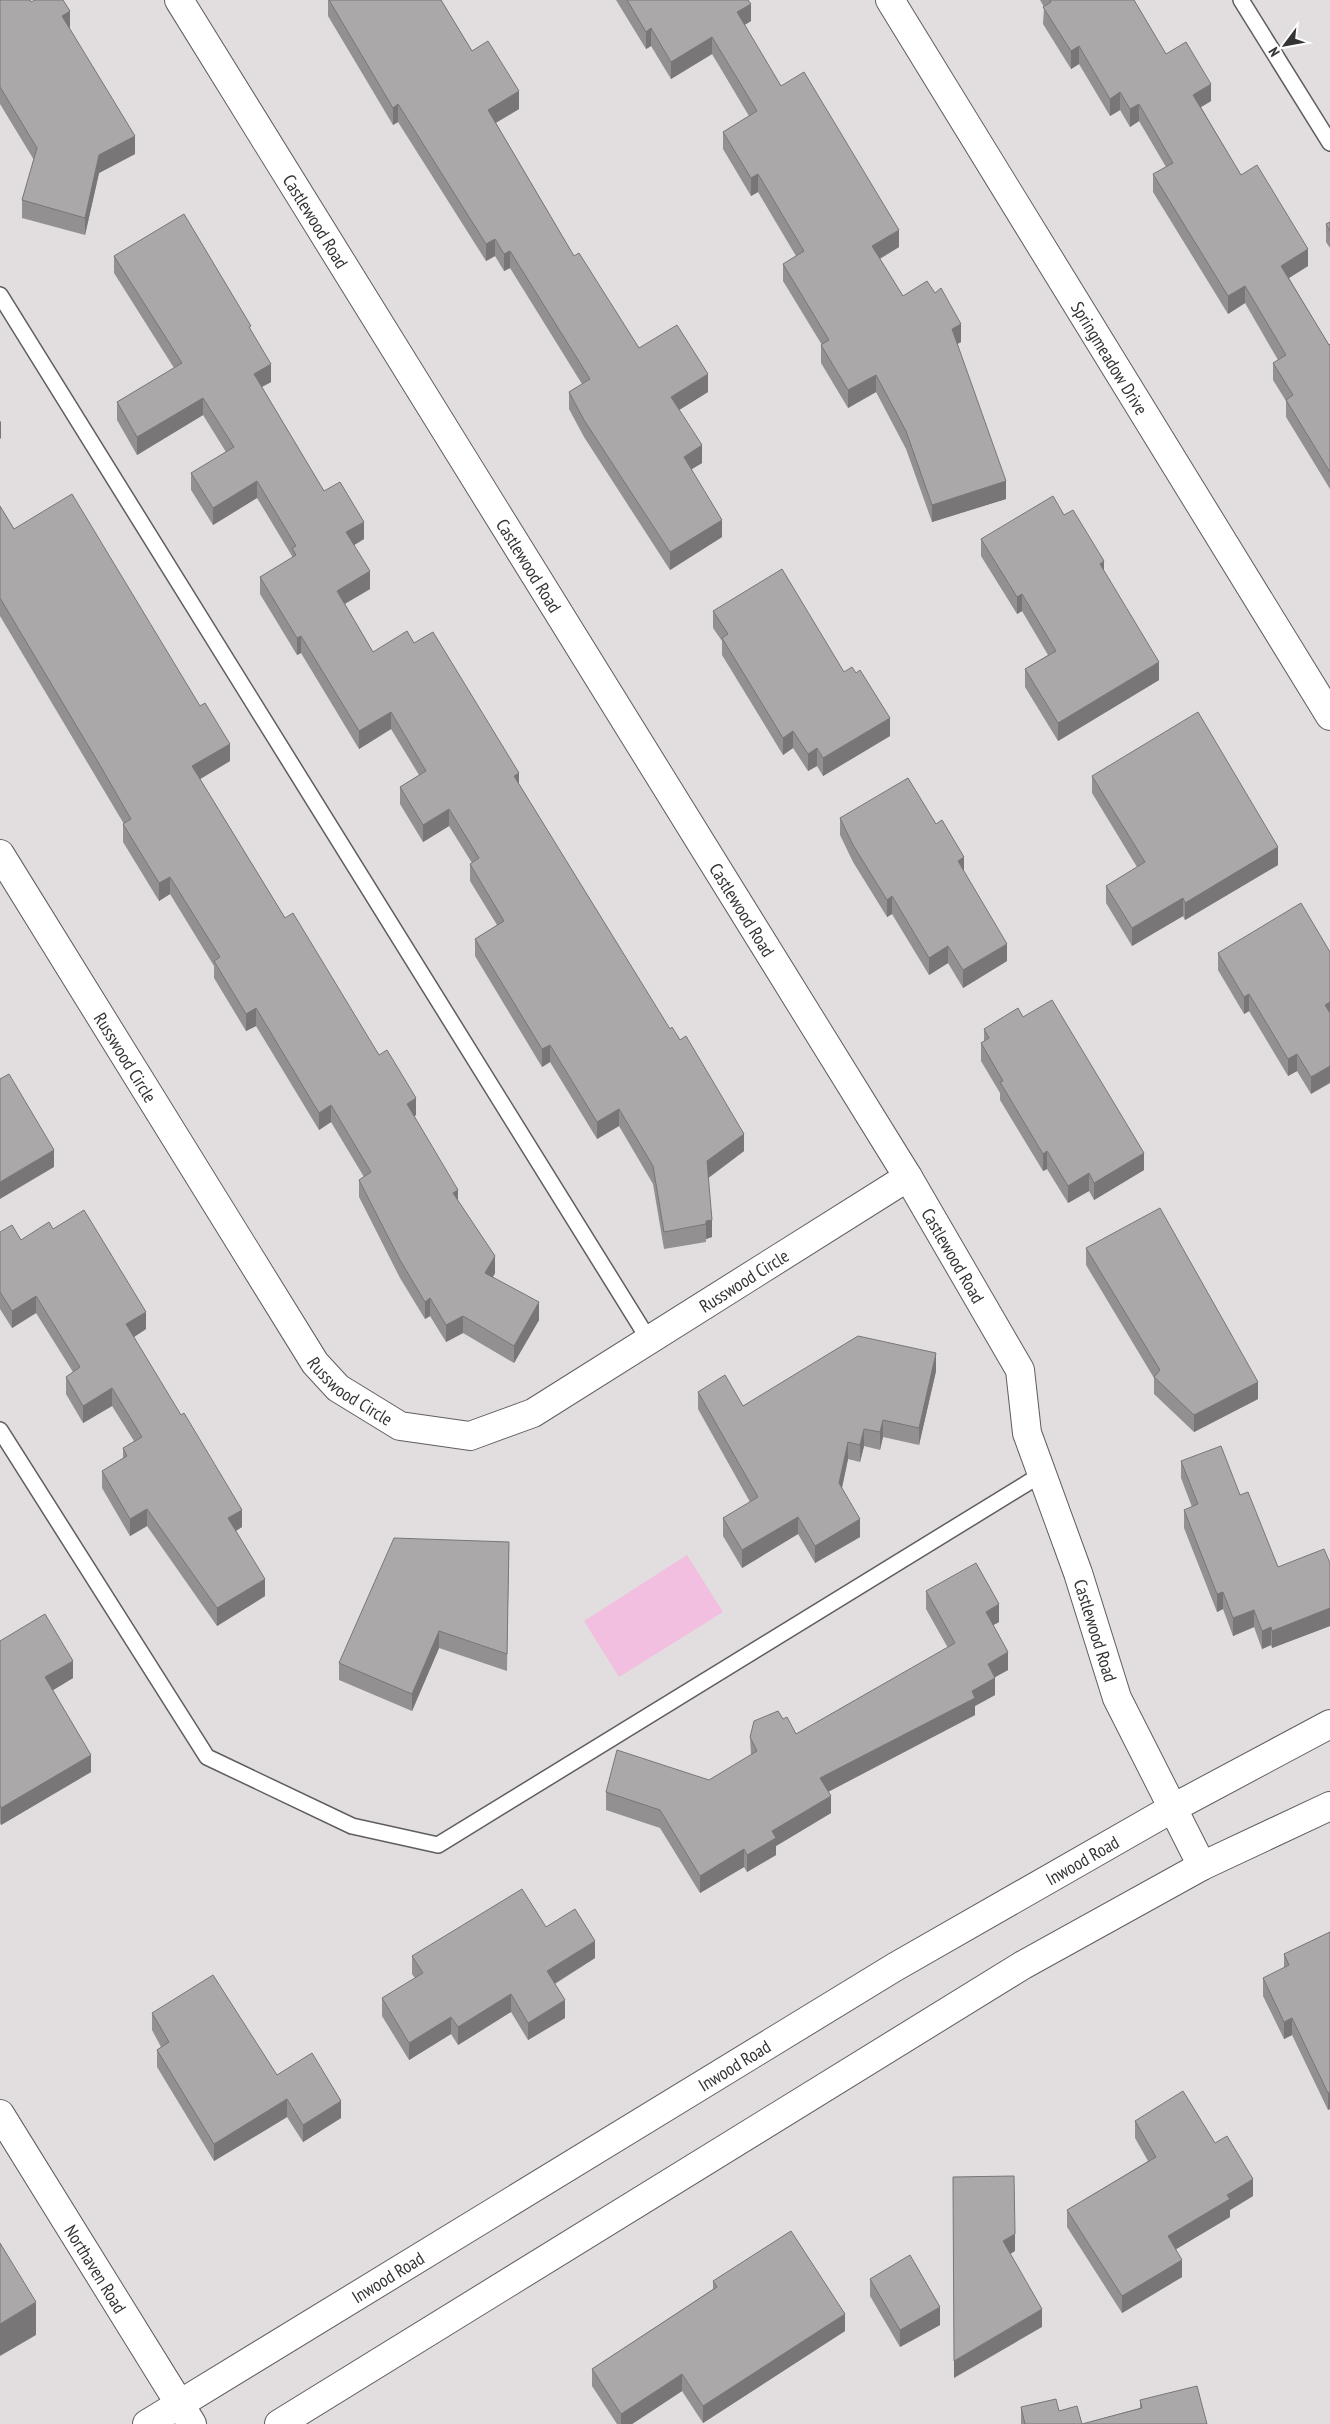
<svg xmlns="http://www.w3.org/2000/svg" width="1330" height="2424" font-family="'PT Sans Narrow',sans-serif">
	<style>
		.green { fill: #f2bfe0 }
		.lines { fill: none; stroke-linecap: round; stroke-linejoin: round }
		.lane-casing { stroke: #605d5f; stroke-width: 18 }
		.street-casing { stroke: #605d5f; stroke-width: 30 }
		.secondary-casing { stroke: #605d5f; stroke-width: 30 }
		.lane { stroke: #fff; stroke-width: 15 }
		.street { stroke: #fff; stroke-width: 28 }
		.secondary { stroke: #fff; stroke-width: 28 }
		.wall { fill: #939091 }
		.shaded-wall { fill: #787676 }
		.building { fill: #aba8a9; stroke: #787676 }
		.labels { text-anchor: middle; dominant-baseline: central; stroke-width: 4; stroke-linejoin: round; paint-order: stroke }
		.street-label { font-size: 18px; fill: #353435; stroke: #fff }
	</style>
	<rect width="100%" height="100%" fill="#e2dee0"/>
	<!-- green -->
	<path class="green" d="M687,1555L723,1612L619,1677L584,1621Z"/>
	<g class="lines">
		<defs>
			<g id="lane">
				<path d="M1241,0L1330,143"/>
				<path d="M0,295L649,1340"/>
				<path d="M0,1430L207,1757L352,1826L438,1845L1042,1474"/>
			</g>
			<g id="street">
				<path id="s1" d="M179,0L908,1177L1020,1370L1027,1433L1078,1573L1117,1698L1202,1866"/>
				<path id="s2" d="M890,0L1330,716"/>
				<path id="s3" d="M0,854L315,1363L338,1388L400,1426L470,1436L533,1413L908,1177"/>
			</g>
			<g id="secondary">
				<path id="s4" d="M0,2114L192,2424"/>
				<path id="s5" d="M147,2424L895,1967L1173,1808L1330,1724"/>
				<path d="M279,2424L1023,1965L1202,1866L1330,1806"/>
			</g>
		</defs>
		<!-- lane casing -->
		<use href="#lane" class="lane-casing"/>
		<!-- street casing -->
		<use href="#street" class="street-casing"/>
		<!-- secondary casing -->
		<use href="#secondary" class="secondary-casing"/>
		<!-- lane -->
		<use href="#lane" class="lane"/>
		<!-- street -->
		<use href="#street" class="street"/>
		<!-- secondary -->
		<use href="#secondary" class="secondary"/>
	</g>
	<!-- wall -->
	<g class="wall">
		<path d="M0,0L31,2L70,29L135,154L99,173L85,235L22,218V200L34,160L0,104Z"/>
		<path d="M328,0H441L472,51L519,109L496,123L574,256L639,348L708,392L679,410L702,463L691,469L722,537L670,570L584,437L569,409V392L582,384L510,268L504,271L495,256L486,261L398,122L393,125L328,16Z"/>
		<path d="M616,0H748L751,21L744,25L781,86L899,247L880,259L903,296L961,342L957,344L1006,499L932,522L906,449L876,392L848,408L821,363V345H822L783,281V264L796,256L758,192L751,196L723,149V132L749,116L712,54L671,79L651,46L646,49Z"/>
		<path d="M1040,0H1134L1166,54L1211,101L1201,107L1241,175L1308,266L1289,278L1329,345L1330,344V489L1286,417V401L1273,380V363L1278,360L1245,303L1228,314L1153,192V174L1166,167L1139,121L1130,127L1120,110L1110,116L1079,64L1071,69L1043,24L1044,7Z"/>
		<path d="M1330,222V248L1326,242V224Z"/>
		<path d="M114,256L251,331L271,382L262,387L324,491L364,539L354,545L370,589L345,604L373,652L414,643L519,784L744,1151L708,1178L712,1237L706,1239V1242L664,1249L653,1184L619,1126L597,1139L550,1062L542,1067L475,956V939L497,925L470,881V864L472,863L449,826L423,842L400,804V787L419,775L391,729L359,749L301,653L297,655L260,594V577L292,558V556L257,498L213,525L191,490V473L226,452L203,415L137,455L117,420V402L174,368L114,273Z"/>
		<path d="M0,506L14,529L230,761L200,779L285,918L379,1055L416,1115L414,1116L495,1273L493,1277L539,1320L514,1363L463,1333L446,1342L430,1316L425,1319L400,1278L359,1197V1180L364,1177L331,1122L319,1130L256,1026L246,1031L214,978V966L170,894L159,901L123,842V824H124L0,616Z"/>
		<path d="M1064,515L1104,571L1159,680L1058,741L1025,687V669L1048,655L1022,611L1017,614L981,556V539Z"/>
		<path d="M713,611L844,672L890,736L823,776L817,766L808,771L793,748L783,755L722,655V641L713,628Z"/>
		<path d="M1092,776L1278,865L1185,920L1183,916L1132,946L1106,903V886L1137,867L1092,793Z"/>
		<path d="M840,818L964,872L1007,961L963,988L948,963L929,975L892,914L887,917L853,862L840,835Z"/>
		<path d="M1330,952L1311,1094L1297,1071L1288,1076L1249,1011L1244,1014L1218,970V953Z"/>
		<path d="M1023,1017L1144,1170L1094,1200L1089,1191L1068,1203L1047,1169L1043,1171L1000,1100V1093L981,1061V1043L984,1041V1029Z"/>
		<path d="M53,1229L146,1329L134,1337L242,1527L236,1531L265,1596L217,1626L147,1526L130,1536L102,1488V1471L123,1458V1448L134,1441L112,1406L83,1423L66,1394V1377L73,1372L36,1313L12,1328L0,1309V1232L21,1240Z"/>
		<path d="M1086,1248L1258,1399L1194,1432L1154,1394V1378L1086,1265Z"/>
		<path d="M936,1371L919,1445L883,1437L880,1450L864,1446L860,1462L848,1459L842,1488L860,1537L815,1563L798,1534L742,1568L723,1536V1518L750,1502L698,1409V1392L743,1406Z"/>
		<path d="M1181,1461L1240,1495L1278,1567L1330,1563V1626L1272,1648L1271,1645L1262,1649L1254,1627L1233,1636L1223,1609L1217,1612L1184,1528V1510L1192,1507L1181,1478Z"/>
		<path d="M509,1542L507,1671L439,1648L412,1711L339,1680V1663Z"/>
		<path d="M926,1591L999,1622L993,1625L1008,1670L995,1677V1695L975,1706V1715L828,1792L831,1813L776,1846V1855L747,1872L744,1867L700,1893L660,1828L606,1810V1792L709,1780L751,1755L750,1737L783,1719L796,1734L948,1648L926,1609Z"/>
		<path d="M0,1641L73,1678L53,1690L91,1772L1,1825L0,1823Z"/>
		<path d="M546,1927L595,1958L555,1984L565,2018L528,2040L511,2012L458,2045L451,2034L409,2060L382,2016V1998L415,1978L412,1974V1956Z"/>
		<path d="M1330,1932L1328,2110L1292,2035L1284,2039L1263,1996V1978L1284,1968V1954Z"/>
		<path d="M152,2013L277,2075L341,2118L303,2142L287,2117L214,2161L157,2067V2050L161,2047L152,2030Z"/>
		<path d="M1135,2121L1215,2143L1253,2196L1230,2210V2217L1176,2249L1182,2277L1122,2313L1067,2227V2210L1148,2161L1135,2138Z"/>
		<path d="M870,2279L940,2325L900,2347L870,2296Z"/>
		<path d="M713,2281L845,2331L703,2423L682,2391L632,2424H617L592,2386V2369L713,2289Z"/>
		<path d="M1140,2400L1207,2424H1021V2407L1059,2411L1082,2424L1140,2408Z"/>
	</g>
	<!-- shaded-wall -->
	<g class="shaded-wall">
		<path d="M751,4V21L737,30V12Z"/>
		<path d="M70,11V29L62,34V16Z"/>
		<path d="M651,28V46L646,49V32Z"/>
		<path d="M712,37V54L671,79V62Z"/>
		<path d="M1079,46V64L1071,69V51Z"/>
		<path d="M1211,84V101L1193,112V95Z"/>
		<path d="M519,91V109L488,127V110Z"/>
		<path d="M1120,92V110L1110,116V99Z"/>
		<path d="M398,104V122L393,125V108Z"/>
		<path d="M1139,104V121L1130,127V109Z"/>
		<path d="M135,136V154L99,173L85,235V218L99,155Z"/>
		<path d="M758,174V192L751,196V178Z"/>
		<path d="M899,230V247L872,263V246Z"/>
		<path d="M495,239V256L486,261V244Z"/>
		<path d="M1308,249V266L1281,283V266Z"/>
		<path d="M510,251V268L504,271V254Z"/>
		<path d="M1245,286V303L1228,314V296Z"/>
		<path d="M961,324V342L952,347V329Z"/>
		<path d="M271,364V382L254,391V374Z"/>
		<path d="M708,374V392L671,415V397Z"/>
		<path d="M876,375V392L848,408V390Z"/>
		<path d="M203,398V415L137,455V437Z"/>
		<path d="M1,421V438L0,439V422Z"/>
		<path d="M702,445V463L684,474V457Z"/>
		<path d="M257,481V498L213,525V508Z"/>
		<path d="M1006,481V499L932,522V505Z"/>
		<path d="M722,520V537L670,570V552Z"/>
		<path d="M364,522V539L346,550V532Z"/>
		<path d="M1104,561V578L1100,564Z"/>
		<path d="M370,571V589L337,608V591Z"/>
		<path d="M1022,594V611L1017,614V597Z"/>
		<path d="M301,636V653L297,655V638Z"/>
		<path d="M1159,662V680L1058,741V723Z"/>
		<path d="M391,712V729L359,749V731Z"/>
		<path d="M890,718V736L823,776V758Z"/>
		<path d="M793,731V748L783,755V738Z"/>
		<path d="M230,744V761L192,784V766Z"/>
		<path d="M817,748V766L808,771V754Z"/>
		<path d="M519,773V790L514,776Z"/>
		<path d="M449,809V826L423,842V825Z"/>
		<path d="M1278,847V865L1185,920V903Z"/>
		<path d="M964,857V874L958,861Z"/>
		<path d="M170,877V894L159,901V883Z"/>
		<path d="M892,896V914L887,917V900Z"/>
		<path d="M1183,898V916L1132,946V928Z"/>
		<path d="M1007,944V961L963,988V970Z"/>
		<path d="M948,946V963L929,975V958Z"/>
		<path d="M1249,994V1011L1244,1014V997Z"/>
		<path d="M1330,1002V1020L1325,1005Z"/>
		<path d="M256,1008V1026L246,1031V1014Z"/>
		<path d="M550,1045V1062L542,1067V1049Z"/>
		<path d="M1297,1054V1071L1288,1076V1059Z"/>
		<path d="M1330,1066V1083L1311,1094V1077Z"/>
		<path d="M416,1098V1115L407,1121V1104Z"/>
		<path d="M331,1105V1122L319,1130V1113Z"/>
		<path d="M619,1109V1126L597,1139V1122Z"/>
		<path d="M744,1134V1151L707,1179V1161Z"/>
		<path d="M54,1150V1167L0,1199V1182Z"/>
		<path d="M1047,1151V1169L1043,1171V1154Z"/>
		<path d="M1144,1153V1170L1094,1200V1183Z"/>
		<path d="M1089,1173V1191L1068,1203V1186Z"/>
		<path d="M458,1190V1207L453,1193Z"/>
		<path d="M712,1220V1237L706,1239V1221Z"/>
		<path d="M495,1256V1273L485,1290V1273Z"/>
		<path d="M36,1296V1313L12,1328V1311Z"/>
		<path d="M430,1298V1316L425,1319V1302Z"/>
		<path d="M539,1302V1320L514,1363V1346Z"/>
		<path d="M146,1312V1329L126,1342V1324Z"/>
		<path d="M463,1316V1333L446,1342V1325Z"/>
		<path d="M936,1353V1371L919,1445V1428Z"/>
		<path d="M1258,1382V1399L1194,1432V1415Z"/>
		<path d="M112,1388V1406L83,1423V1406Z"/>
		<path d="M883,1420V1437L880,1450V1432Z"/>
		<path d="M864,1429V1446L860,1462V1445Z"/>
		<path d="M848,1442V1459L839,1501V1483Z"/>
		<path d="M147,1509V1526L130,1536V1519Z"/>
		<path d="M242,1510V1527L228,1535V1518Z"/>
		<path d="M798,1517V1534L742,1568V1550Z"/>
		<path d="M860,1519V1537L815,1563V1546Z"/>
		<path d="M265,1579V1596L217,1626V1608Z"/>
		<path d="M1223,1592V1609L1217,1612V1594Z"/>
		<path d="M999,1604V1622L986,1629V1612Z"/>
		<path d="M1330,1608V1626L1272,1648V1631Z"/>
		<path d="M1254,1610V1627L1233,1636V1618Z"/>
		<path d="M1271,1627V1645L1262,1649V1631Z"/>
		<path d="M439,1631V1648L412,1711V1694Z"/>
		<path d="M1008,1652V1670L988,1681V1664Z"/>
		<path d="M73,1661V1678L45,1695V1677Z"/>
		<path d="M995,1678V1695L975,1706V1715L820,1796V1778Z"/>
		<path d="M91,1755V1772L1,1825V1808Z"/>
		<path d="M831,1796V1813L776,1846V1855L747,1872V1855L772,1831Z"/>
		<path d="M744,1849V1867L700,1893V1876Z"/>
		<path d="M595,1941V1958L547,1988V1971Z"/>
		<path d="M511,1994V2012L458,2045V2027Z"/>
		<path d="M565,2000V2018L528,2040V2023Z"/>
		<path d="M451,2017V2034L409,2060V2043Z"/>
		<path d="M1292,2018V2035L1284,2039V2022Z"/>
		<path d="M1330,2092V2109L1328,2110V2093Z"/>
		<path d="M287,2099V2117L214,2161V2144Z"/>
		<path d="M341,2101V2118L303,2142V2125Z"/>
		<path d="M1253,2179V2196L1230,2210V2217L1168,2254V2236L1227,2195Z"/>
		<path d="M1015,2234V2251L1003,2259V2241Z"/>
		<path d="M1182,2260V2277L1122,2313V2296Z"/>
		<path d="M36,2302V2335L0,2356V2324Z"/>
		<path d="M940,2307V2325L900,2347V2330Z"/>
		<path d="M1042,2309V2327L954,2378V2361Z"/>
		<path d="M845,2314V2331L703,2423V2406Z"/>
		<path d="M682,2374V2391L632,2424H621V2414Z"/>
	</g>
	<!-- building -->
	<g class="building">
		<path d="M0,0H30L31,2L35,0H63L70,11L62,16L135,136L99,155L85,218L22,200L37,148L0,87Z"/>
		<path d="M329,0H441L472,51L488,41L519,91L488,110L574,256L579,253L639,348L677,325L708,374L671,397L702,445L684,457L722,520L670,552L584,420L569,392L590,379L510,251L504,254L495,239L486,244L398,104L393,108Z"/>
		<path d="M627,0H748L751,4L737,12L781,86L804,72L899,230L872,246L903,296L927,281L935,293L941,288L961,324L952,329L1006,481L932,505L906,431L876,375L848,390L821,345L829,340L783,264L804,251L758,174L751,178L723,132L757,111L712,37L671,62L651,28L646,32Z"/>
		<path d="M1050,0H1134L1166,54L1186,42L1211,84L1193,95L1241,175L1257,165L1308,249L1281,266L1329,345L1330,344V472L1286,400L1293,395L1273,363L1286,355L1245,286L1228,296L1153,174L1173,163L1139,104L1130,109L1120,92L1110,99L1079,46L1071,51L1043,7L1051,2Z"/>
		<path d="M184,214L251,326L249,327L271,364L254,374L324,491L340,482L364,522L346,532L370,571L337,591L373,652L407,631L414,643L433,632L519,773L514,776L670,1029L672,1027L680,1040L686,1036L744,1134L707,1161L712,1220L706,1221V1224L664,1232L653,1166L619,1109L597,1122L550,1045L542,1049L475,939L504,921L470,864L479,858L449,809L423,825L400,787L426,771L391,712L359,731L301,636L297,638L260,577L296,555L292,548L296,546L257,481L213,508L191,473L234,447L203,398L137,437L117,402L182,363L114,256Z"/>
		<path d="M1330,222V231L1326,224Z"/>
		<path d="M72,494L200,706L205,703L230,744L192,766L285,918L293,913L379,1055L387,1050L416,1098L407,1104L458,1190L453,1193L495,1256L485,1273L539,1302L514,1346L463,1316L446,1325L430,1298L425,1302L400,1260L359,1180L371,1172L331,1105L319,1113L256,1008L246,1014L214,961L220,957L170,877L159,883L123,824L131,819L101,767L0,598V506L14,529Z"/>
		<path d="M1053,496L1064,515L1073,510L1104,561L1100,564L1159,662L1058,723L1025,669L1056,651L1022,594L1017,597L981,539Z"/>
		<path d="M782,569L844,672L852,667L856,673L860,670L890,718L823,758L817,748L808,754L793,731L783,738L722,638L728,634L713,611Z"/>
		<path d="M1198,712L1278,847L1185,903L1183,898L1132,928L1106,886L1145,862L1092,776Z"/>
		<path d="M908,778L936,824L942,820L964,857L958,861L1007,944L963,970L948,946L929,958L892,896L887,900L853,845L840,818Z"/>
		<path d="M1301,903L1330,952V1002L1325,1005L1330,1013V1066L1311,1077L1297,1054L1288,1059L1249,994L1244,997L1218,953Z"/>
		<path d="M1052,1000L1144,1153L1094,1183L1089,1173L1068,1186L1047,1151L1043,1154L1000,1082L1003,1081L981,1043L989,1038L984,1029L1018,1008L1023,1017Z"/>
		<path d="M9,1074L54,1150L0,1182V1079Z"/>
		<path d="M1160,1208L1258,1382L1194,1415L1154,1377L1160,1370L1086,1248Z"/>
		<path d="M84,1210L146,1312L126,1324L181,1415L184,1413L242,1510L228,1518L265,1579L217,1608L147,1509L130,1519L102,1471L127,1456L123,1448L142,1437L112,1388L83,1406L66,1377L80,1367L36,1296L12,1311L0,1292V1232L12,1225L21,1240L49,1222L53,1229Z"/>
		<path d="M858,1336L936,1353L919,1428L883,1420L880,1432L864,1429L860,1445L848,1442L839,1483L860,1519L815,1546L798,1517L742,1550L723,1518L758,1497L698,1392L725,1375L743,1406Z"/>
		<path d="M1221,1446L1240,1495L1248,1492L1278,1567L1324,1549L1330,1563V1608L1272,1631L1271,1627L1262,1631L1254,1610L1233,1618L1223,1592L1217,1594L1184,1510L1198,1504L1181,1461Z"/>
		<path d="M394,1538L509,1542L507,1654L439,1631L412,1694L339,1663Z"/>
		<path d="M976,1563L999,1604L986,1612L1008,1652L988,1664L995,1678L972,1691L975,1698L820,1778L831,1796L772,1831L776,1838L747,1855L744,1849L700,1876L660,1810L606,1792L617,1750L709,1780L757,1751L750,1737L754,1721L778,1711L783,1719L787,1717L796,1734L955,1643L926,1591Z"/>
		<path d="M45,1614L73,1661L45,1677L91,1755L1,1808L0,1805V1641Z"/>
		<path d="M522,1889L546,1927L575,1909L595,1941L547,1971L565,2000L528,2023L511,1994L458,2027L451,2017L409,2043L382,1998L423,1973L412,1956Z"/>
		<path d="M1330,1932V2092L1328,2093L1292,2018L1284,2022L1263,1978L1289,1965L1284,1954Z"/>
		<path d="M213,1975L277,2075L312,2053L341,2101L303,2125L287,2099L214,2144L157,2050L169,2042L152,2013Z"/>
		<path d="M1183,2091L1215,2143L1227,2136L1253,2179L1227,2195L1230,2199L1168,2236L1182,2260L1122,2296L1067,2210L1156,2157L1135,2121Z"/>
		<path d="M1014,2176L1015,2234L1003,2241L1042,2309L954,2361L953,2177Z"/>
		<path d="M791,2231L845,2314L703,2406L682,2374L621,2414L592,2369L717,2287L713,2281Z"/>
		<path d="M0,2243L36,2302L0,2324Z"/>
		<path d="M910,2255L940,2307L900,2330L870,2279Z"/>
		<path d="M1197,2386L1207,2424H1025L1021,2407L1056,2399L1059,2411L1077,2406L1082,2424L1142,2408L1140,2400Z"/>
	</g>
	<g class="labels">
		<!-- street labels -->
		<g class="street-label">
			<text stroke="none"><textPath href="#s1" startOffset="260">Castlewood Road</textPath></text>
			<text stroke="none"><textPath href="#s2" startOffset="420">Springmeadow Drive</textPath></text>
			<text stroke="none"><textPath href="#s1" startOffset="665">Castlewood Road</textPath></text>
			<text stroke="none"><textPath href="#s1" startOffset="1070">Castlewood Road</textPath></text>
			<text stroke="none"><textPath href="#s3" startOffset="239">Russwood Circle</textPath></text>
			<text stroke="none"><textPath href="#s1" startOffset="1475">Castlewood Road</textPath></text>
			<text stroke="none"><textPath href="#s3" startOffset="1092">Russwood Circle</textPath></text>
			<text stroke="none"><textPath href="#s3" startOffset="644">Russwood Circle</textPath></text>
			<text stroke="none"><textPath href="#s1" startOffset="1880">Castlewood Road</textPath></text>
			<text stroke="none"><textPath href="#s5" startOffset="1092">Inwood Road</textPath></text>
			<text stroke="none"><textPath href="#s5" startOffset="688">Inwood Road</textPath></text>
			<text stroke="none"><textPath href="#s4" startOffset="182">Northaven Road</textPath></text>
			<text stroke="none"><textPath href="#s5" startOffset="282">Inwood Road</textPath></text>
		</g>
	</g>
	<!-- north arrow -->
	<g transform="translate(1285 45) rotate(238)" stroke="#ffffff" stroke-width="4" paint-order="stroke">
	<path d="M0-4L9 19L0 12L-9 19Z" fill="#353435"/>
	<text y="-8" font-size="14" font-weight="bold" text-anchor="middle" fill="#353435">N</text>
	</g>
</svg>
